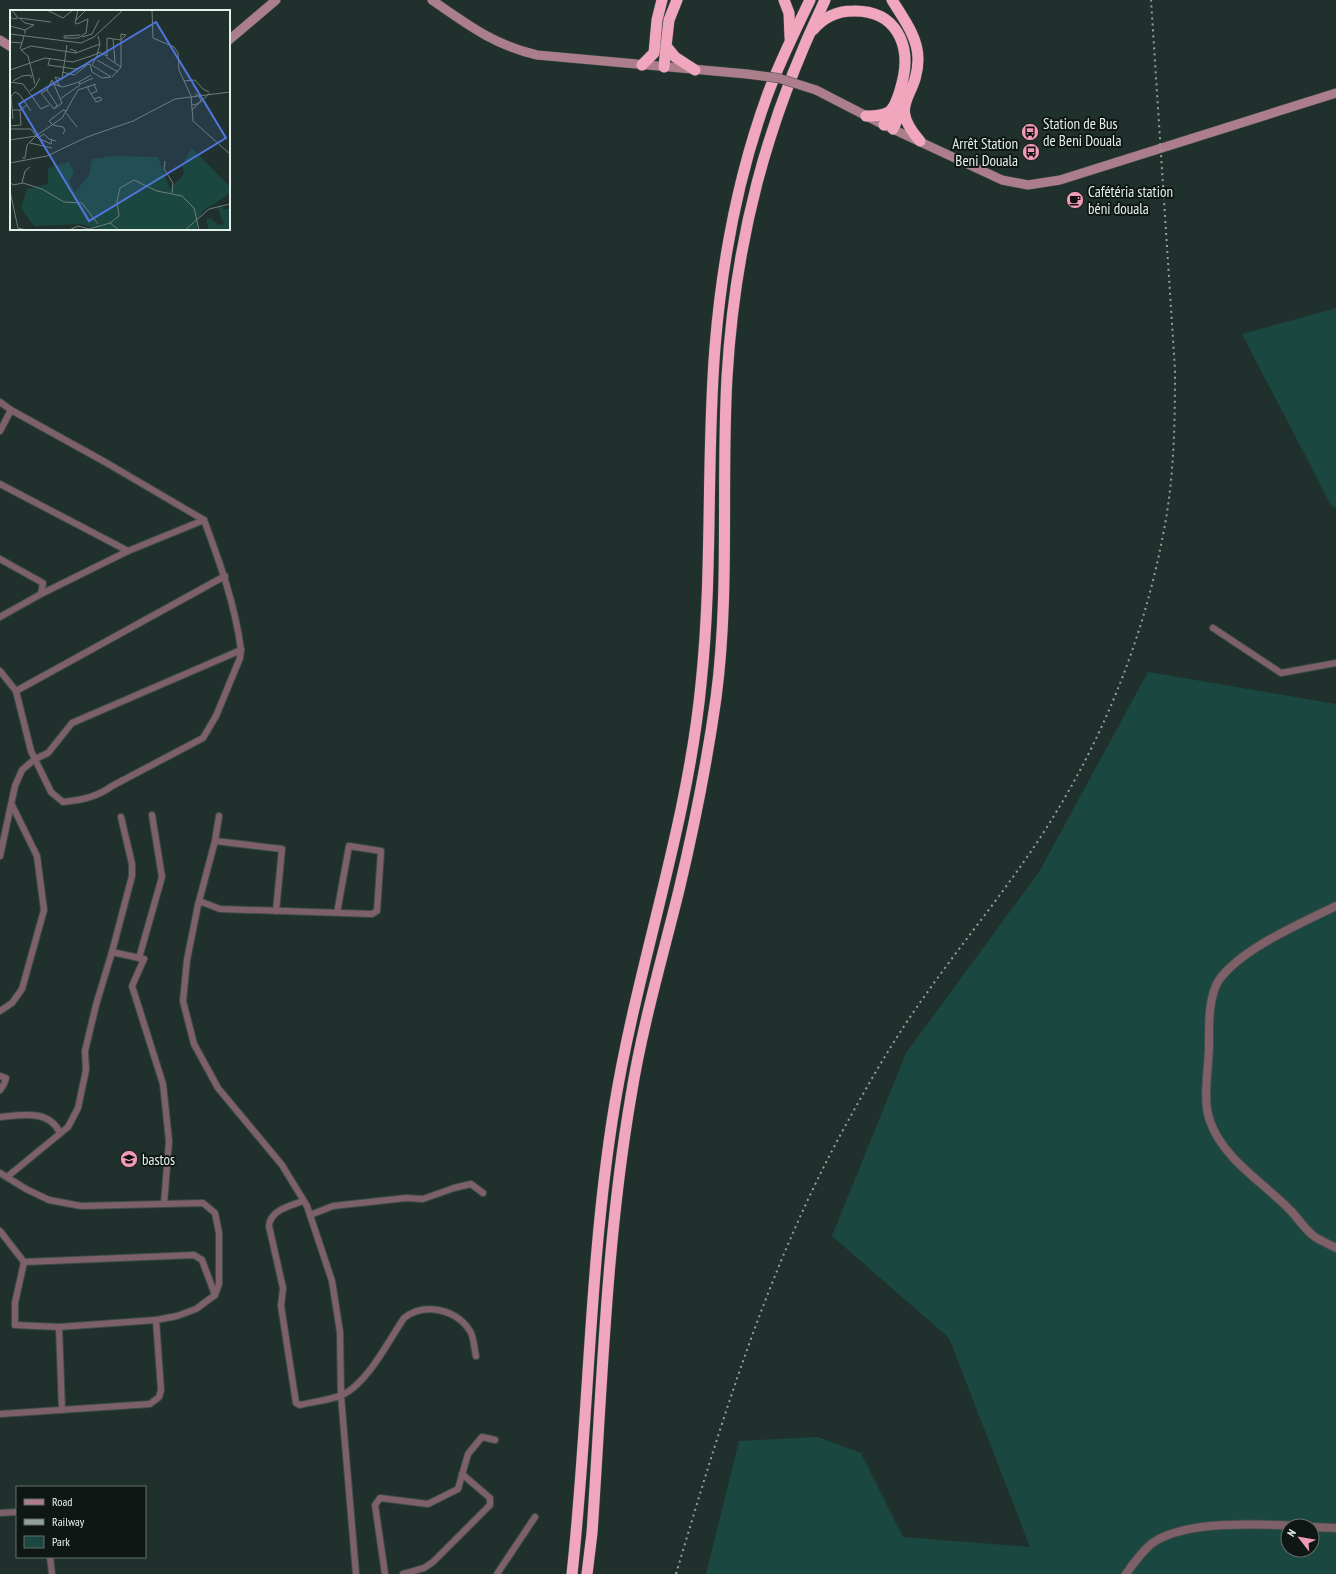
<svg xmlns="http://www.w3.org/2000/svg" width="1336" height="1574" font-family="'PT Sans Narrow',sans-serif">
	<style>
		.green { fill: #1a473f; fill-rule: evenodd }
		.lines { fill: none; stroke-linecap: round; stroke-linejoin: round }
		.minor-casing { stroke: #3c4c48; stroke-width: 8 }
		.tertiary-casing { stroke: #3c4c48; stroke-width: 10 }
		.secondary-casing { stroke: #3c4c48; stroke-width: 10 }
		.motorway-casing { stroke: #3c4c48; stroke-width: 12 }
		.minor { stroke: #7e6069; stroke-width: 6 }
		.tertiary { stroke: #7e6069; stroke-width: 8 }
		.secondary { stroke: #ac7d8b; stroke-width: 9 }
		.motorway { stroke: #f0a6bd; stroke-width: 11 }
		.rail { stroke: #93a19d; stroke-width: 2; stroke-dasharray: 2 4; stroke-linecap: butt }
		.secondary-bridge-casing { stroke: #3c4c48; stroke-width: 10; stroke-linecap: butt }
		.secondary-bridge { stroke: #ac7d8b; stroke-width: 9 }
		.labels { text-anchor: middle; dominant-baseline: central; stroke-width: 4; stroke-linejoin: round; paint-order: stroke }
		.poi-label { font-size: 15px; fill: #e5f0ed; stroke: #0f1715; text-anchor: start }
		.inset-road { fill: none; stroke: #6f7d7a; stroke-width: 1 }
		.view { fill: #4f76dd; fill-opacity: 0.15; stroke: #4f76dd; stroke-width: 2 }
		.inset-edge { fill: none; stroke: #e5f0ed; stroke-width: 2 }
	</style>
	<rect width="100%" height="100%" fill="#20312d"/>
	<!-- green -->
	<g class="green">
		<path d="M1336,308V508L1332,507L1242,334Z"/>
		<path d="M1148,672L1336,704V1574H706L739,1441L818,1437L861,1453L903,1537L1030,1547L949,1338L832,1236L906,1053L1039,872ZM1288,1526H1312V1550H1288Z"/>
	</g>
	<g class="lines">
		<defs>
			<g id="minor">
				<path d="M0,402L11,410L105,462L204,520L128,551L41,594"/>
				<path d="M0,431L11,410"/>
				<path d="M0,484L128,551"/>
				<path d="M204,520C220,563 235,604 241,650"/>
				<path d="M0,559L43,583L41,594L0,617"/>
				<path d="M1213,628L1281,673L1336,663"/>
				<path d="M0,671L16,691L31,751L51,792L63,802C82,800 97,797 112,786L203,738L216,716L240,658L241,650L72,723L48,753L35,759L22,770L15,786L0,856"/>
				<path d="M16,691L225,576"/>
				<path d="M219,816L215,841L198,905L187,960L183,1001L194,1044L218,1088L282,1165L307,1206L332,1281L340,1332L341,1396L356,1574"/>
				<path d="M215,841L282,849L276,911"/>
				<path d="M199,901L220,909L372,914L377,911L381,851L349,846L337,913"/>
				<path d="M112,952L132,876V864L121,817"/>
				<path d="M139,958L162,877L152,815"/>
				<path d="M0,1011L12,1003L22,989L44,910L37,856L12,805"/>
				<path d="M0,1076L6,1078L4,1084L0,1090"/>
				<path d="M0,1117C22,1115 49,1109 60,1133"/>
				<path d="M0,1173L26,1189L49,1200L81,1206L203,1203L215,1213L219,1233V1284L215,1295L196,1309L177,1316L156,1320L59,1327L15,1325V1303L24,1262L0,1231"/>
				<path d="M7,1177L68,1127L78,1108L86,1070L85,1051L96,1005L112,952L144,959L132,986L163,1084L169,1141L164,1204"/>
				<path d="M303,1201C290,1206 270,1210 269,1226L283,1288L281,1306L296,1403L300,1405C312,1402 331,1400 342,1395C367,1384 389,1340 404,1318C424,1302 456,1309 470,1331C474,1337 474,1348 476,1356"/>
				<path d="M310,1215L333,1206L406,1198L423,1199L454,1188L471,1184L483,1193"/>
				<path d="M24,1262L194,1255L202,1260L215,1295"/>
				<path d="M59,1327L62,1410"/>
				<path d="M0,1414L150,1404L159,1397L161,1390L156,1320"/>
				<path d="M0,1513L17,1512"/>
				<path d="M50,1557L52,1574"/>
				<path d="M385,1574L375,1505L380,1498L428,1504L458,1489L468,1454L482,1437L495,1440"/>
				<path d="M403,1574L424,1568L433,1562L490,1505V1498L462,1474"/>
				<path d="M497,1574L535,1517"/>
			</g>
			<g id="tertiary">
				<path d="M1336,906C1301,923 1241,949 1219,980C1208,997 1209,1026 1209,1045C1209,1067 1202,1100 1210,1121C1223,1159 1263,1182 1290,1210C1298,1218 1305,1230 1315,1237C1321,1241 1329,1244 1336,1248"/>
				<path d="M1312,1527L1336,1528"/>
				<path d="M1126,1574C1132,1565 1145,1548 1154,1542C1187,1520 1261,1524 1300,1526"/>
			</g>
			<g id="secondary">
				<path d="M432,0C468,25 494,45 537,55L747,74"/>
				<path d="M0,40L11,47"/>
				<path d="M229,40L276,0"/>
				<path d="M816,90L884,125L1002,180L1028,185L1060,180L1336,93"/>
			</g>
			<g id="motorway">
				<path d="M677,0L669,20L666,46L675,57L695,70"/>
				<path d="M784,0L789,13L790,38"/>
				<path d="M892,0C903,18 918,37 918,59C918,99 886,102 920,141"/>
				<path d="M813,30C823,18 837,11 853,11C896,10 912,45 902,83C900,91 897,102 892,109C887,116 875,116 866,116"/>
				<path d="M642,65L654,53L657,20L662,0"/>
				<path d="M664,67L666,46"/>
				<path d="M884,125L892,109"/>
				<path d="M893,129L903,108"/>
				<path d="M572,1574C589,1419 589,1263 614,1109C637,966 687,829 701,684C713,572 706,459 715,347C722,261 738,176 767,96C779,63 795,31 810,0"/>
				<path d="M587,1574L592,1533C602,1388 606,1241 631,1096C642,1027 662,959 679,890C694,827 707,762 716,698C730,592 721,483 727,377C735,241 766,123 825,0"/>
			</g>
		</defs>
		<!-- minor casing -->
		<use href="#minor" class="minor-casing"/>
		<!-- tertiary casing -->
		<use href="#tertiary" class="tertiary-casing"/>
		<!-- secondary casing -->
		<use href="#secondary" class="secondary-casing"/>
		<!-- motorway casing -->
		<use href="#motorway" class="motorway-casing"/>
		<!-- minor -->
		<use href="#minor" class="minor"/>
		<!-- tertiary -->
		<use href="#tertiary" class="tertiary"/>
		<!-- secondary -->
		<use href="#secondary" class="secondary"/>
		<!-- motorway -->
		<use href="#motorway" class="motorway"/>
		<!-- rail -->
		<path class="rail" d="M676,1574C722,1419 769,1263 848,1121C871,1079 896,1036 924,997C966,937 1014,881 1052,819C1106,732 1144,635 1163,535C1174,481 1175,425 1175,370L1151,0"/>
		<defs>
			<path id="secondary-bridge" d="M747,74L778,78L816,90"/>
		</defs>
		<!-- secondary-bridge casing -->
		<use href="#secondary-bridge" class="secondary-bridge-casing"/>
		<!-- secondary-bridge -->
		<use href="#secondary-bridge" class="secondary-bridge"/>
	</g>
	<!-- icons -->
	<defs>
		<symbol id="bus-disc" viewBox="-11 -11 22 22"><circle r="9.5" fill="#f09ab6" stroke="#0f1715"/><path d="M-5-6H5V4H4V6H2V4H-2V6H-4V4H-5ZM-3.5-4V0h7V-4ZM-3.5 1.2v1.5H-2V1.2ZM2 1.2v1.5H3.5V1.2Z" fill="#111"/></symbol>
		<symbol id="cafe-disc" viewBox="-11 -11 22 22"><circle r="9.5" fill="#f09ab6" stroke="#0f1715"/><path d="M-5.5-4.5H6V0H3Q3 3.5 0 3.5H-2.5Q-5.5 3.5-5.5 0ZM3-3.2v2h1.7v-2ZM-6 4.5H4V6H-6Z" fill="#111"/></symbol>
		<symbol id="university-disc" viewBox="-11 -11 22 22"><circle r="9.5" fill="#f09ab6" stroke="#0f1715"/><path d="M0-5L7-2L0 1L-7-2ZM-4 1L0 2.5L4 1V4Q0 6-4 4Z" fill="#111"/></symbol>
	</defs>
	<g fill-rule="evenodd">
		<use href="#bus-disc" x="1020" y="122" width="20" height="20"/>
		<use href="#bus-disc" x="1021" y="142" width="20" height="20"/>
		<use href="#cafe-disc" x="1065" y="190" width="20" height="20"/>
		<use href="#university-disc" x="119" y="1149" width="20" height="20"/>
	</g>
	<g class="labels">
		<!-- poi labels -->
		<g class="poi-label">
			<text x="1043" y="123">Station de Bus<tspan x="1043" dy="17">de Beni Douala</tspan></text>
			<text x="1018" y="143" text-anchor="end">Arrêt Station<tspan x="1018" dy="17">Beni Douala</tspan></text>
			<text x="1088" y="191">Cafétéria station<tspan x="1088" dy="17">béni douala</tspan></text>
			<text x="142" y="1159">bastos</text>
		</g>
	</g>
	<!-- overview -->
	<g transform="translate(10 10)">
		<rect width="220" height="220" fill="#20312d"/>
		<path d="M182,138L220,177V183L192,202L187,212V220H93L70,214L24,216L11,198L17,179L38,174V158L59,152L64,163L59,171L65,182L79,165L82,149L102,146L148,147L160,179L174,164L172,155ZM211,195L213,199H220V220H199L196,210L201,208L208,215L214,214L207,196Z" fill="#1a473f"/>
		<path class="inset-road" d="M37,0L53,8L63,0M68,0L65,13L67,14L78,9L76,23L68,28H54V26L70,25M142,0L143,28L164,37L168,43L169,60L181,86L183,111L220,144M0,6L3,9L8,8L2,0M65,11L76,0M0,16L15,20V24M15,20L24,15L15,13L9,8L41,12M0,24L71,33L84,27L113,0M72,27L82,24L89,10M103,29L105,52M0,32L12,33M10,39L14,26M11,40L21,36L66,43V41L60,39M11,40L18,46L25,74M66,43L90,34M96,47L111,57V24L116,25L111,30M40,48L38,55L65,59L80,54L82,62L92,68L101,67L82,55L89,42L97,46V28L111,30M87,50L108,62M0,60L35,48L63,52L87,44L90,34L88,26M52,62L64,65L76,56M102,67L111,57M42,70L52,93L44,99L31,83L37,80ZM3,71L12,66L21,65V68M174,71L185,70L193,79L199,82M0,72L13,74L31,99L39,95M69,72L81,65M44,74L53,77L69,72L70,75L50,89M70,74L83,68M50,77L45,67L52,69L57,35M78,77V79L86,92L92,90L90,87L84,89M37,80L47,95L45,98M20,81L25,77L30,68M81,84L87,81L84,75M181,94L185,95L191,91L189,86L185,84M3,100H10L17,95M182,100L200,83M56,103L67,117M3,109L1,86L5,82L9,84L21,101M0,116L11,115L10,100M0,119H21L26,126L17,135L15,148H12M53,124L55,120L53,117L43,115L39,111L53,100L57,101M26,126L52,108L68,80L86,74M28,128L41,134L42,129M0,130L26,126L28,128L34,124L39,129L46,131M20,133L42,138M155,151L154,159L163,173L162,183M0,153L37,146L77,127L123,111L165,89L220,82M0,172L3,175L13,173L32,179L54,192L72,193L88,214M12,173L15,161L20,157M0,181L8,218L17,220M100,213L109,206L107,191L110,178L124,170L147,181L172,186L184,198L189,220M59,220L68,216L79,219L100,213L109,220M175,220L199,199L220,194"/>
		<path class="view" d="M146,12L216,128L79,211L9,94Z"/>
		<rect width="220" height="220" class="inset-edge"/>
	</g>
	<!-- legend -->
	<rect x="16" y="1486" width="130" height="72" fill="#0f1715" stroke="#656e6b"/>
	<rect x="24" y="1499" width="20" height="6" fill="#ac7d8b" stroke="#656e6b"/>
	<text x="52" y="1506" font-size="12" fill="#e5f0ed">Road</text>
	<rect x="24" y="1519" width="20" height="6" fill="#93a19d" stroke="#656e6b"/>
	<text x="52" y="1526" font-size="12" fill="#e5f0ed">Railway</text>
	<rect x="24" y="1536" width="20" height="12" fill="#1a473f" stroke="#656e6b"/>
	<text x="52" y="1546" font-size="12" fill="#e5f0ed">Park</text>
	<!-- north arrow -->
	<g transform="translate(1300 1538) rotate(301)"><circle r="19" fill="#0f1715" stroke="#656e6b"/>
	<path d="M0-3L7 15L0 10L-7 15Z" fill="#f09ab6"/>
	<text y="-6" font-size="11" font-weight="bold" text-anchor="middle" fill="#e5f0ed">N</text>
	</g>
</svg>
